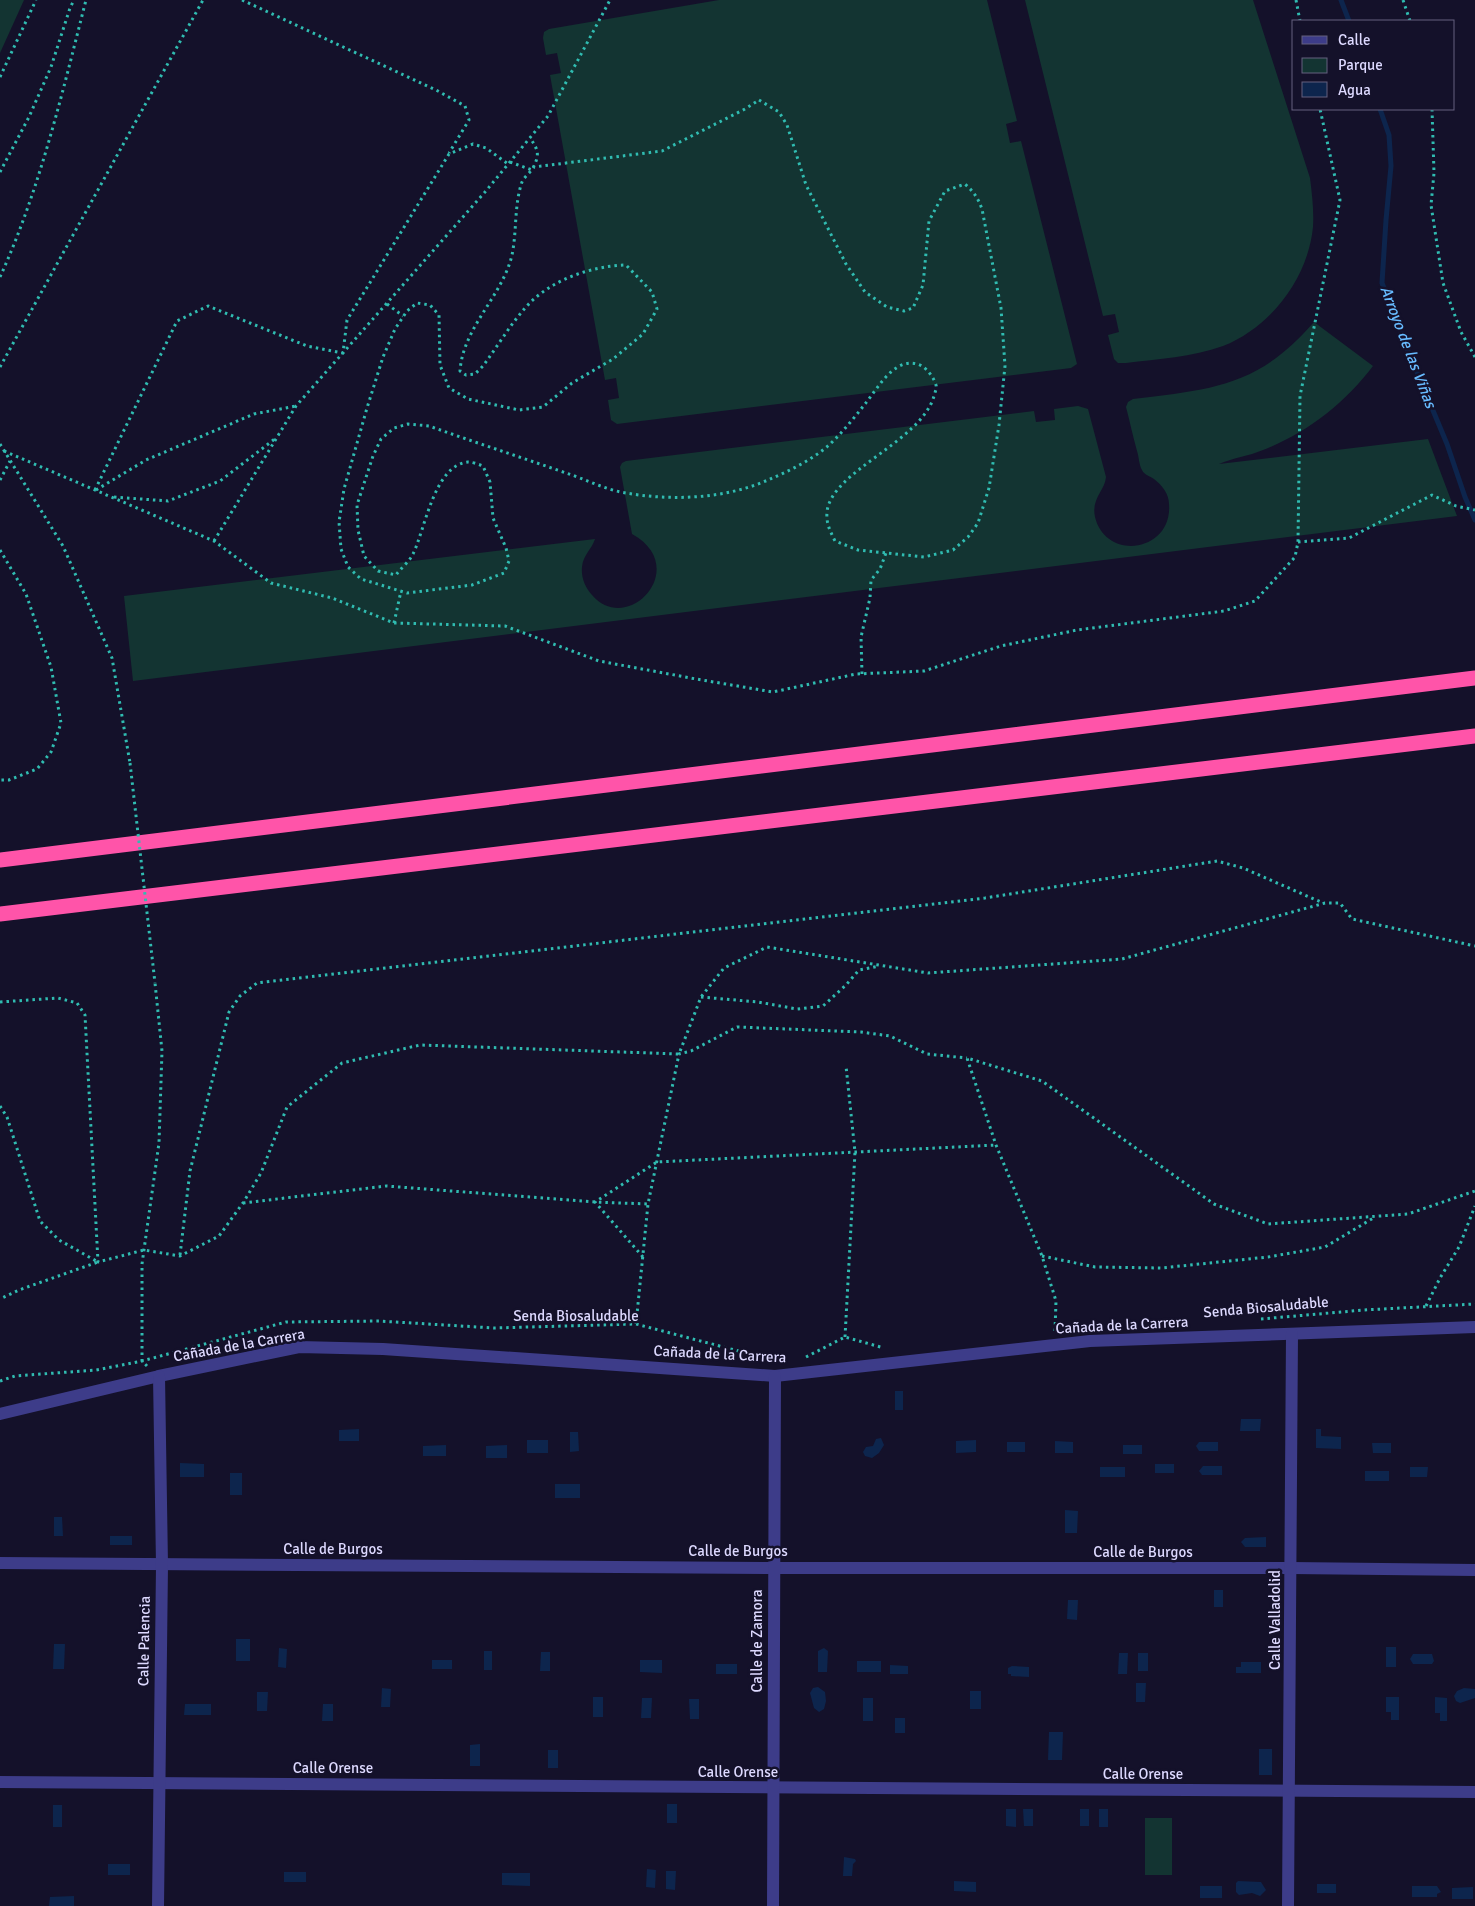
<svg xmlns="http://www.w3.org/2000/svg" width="1475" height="1906" font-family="Signika,sans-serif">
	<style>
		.green { fill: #133432 }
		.water { fill: #0d254d }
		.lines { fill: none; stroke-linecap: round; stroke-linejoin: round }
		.stream { stroke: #0d254d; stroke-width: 5 }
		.path { stroke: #30bcb1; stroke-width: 3; stroke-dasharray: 2.5 4; stroke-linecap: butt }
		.minor { stroke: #3d3c89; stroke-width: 12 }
		.highway { stroke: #ff54a9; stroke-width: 15 }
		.path-bridge { stroke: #30bcb1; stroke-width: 3; stroke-dasharray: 2.5 4; stroke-linecap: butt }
		.labels { text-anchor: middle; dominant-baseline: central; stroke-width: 5; stroke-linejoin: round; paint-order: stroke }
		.street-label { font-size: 15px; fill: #ddd9ff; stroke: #14112a }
		.water-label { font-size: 16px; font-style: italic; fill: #67bbff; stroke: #14112a }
	</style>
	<rect width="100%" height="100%" fill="#14112a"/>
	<!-- green -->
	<g class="green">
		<path d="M0,0H24L0,53Z"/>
		<path d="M719,0H987L1017,121L1006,124L1010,143L1021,141L1077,364L1071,368L617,424L611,420L608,400L619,398L616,378L605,380L550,75L561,73L557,53L546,55L543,38L544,32L549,29Z"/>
		<path d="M1025,0H1253L1310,178C1312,194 1314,210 1313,227C1308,278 1271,327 1223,346C1192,357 1158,359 1126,363H1118L1114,359L1108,335L1119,332L1115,314L1103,316Z"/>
		<path d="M1314,322L1373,366C1345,403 1307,433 1263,450C1249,456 1232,458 1219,464L1428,439L1457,516L133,681L124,596L595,539C592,549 583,555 582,567C581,578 585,587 592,595C628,637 692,567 632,534L620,467L622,463L626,461L1034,411L1036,422L1055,420L1054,409L1078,406L1088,409L1106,477C1105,491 1091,498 1095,517C1106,562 1173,552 1169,504C1169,494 1162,485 1154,479C1150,476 1144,475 1142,470C1139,465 1139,457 1137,451C1133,437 1130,422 1126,407L1128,402L1133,399C1212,389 1258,387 1314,322Z"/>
		<rect x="1145" y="1818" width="27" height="57"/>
	</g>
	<!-- water -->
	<g class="water">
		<rect x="895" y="1391" width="8" height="19"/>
		<path d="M1241,1419H1261L1260,1431H1240Z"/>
		<path d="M359,1429V1441H339V1430Z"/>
		<path d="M1316,1429H1321V1436L1341,1437V1449L1316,1448Z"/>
		<path d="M570,1432H578L579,1451L570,1452Z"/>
		<path d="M881,1438L884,1445L879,1453L872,1458L865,1456L863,1452L866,1447L873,1446L876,1439Z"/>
		<rect x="527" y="1440" width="21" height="13"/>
		<path d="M976,1440V1452L956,1453V1441Z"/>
		<path d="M1055,1441L1073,1442V1453H1055Z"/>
		<rect x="1007" y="1442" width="18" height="10"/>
		<path d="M1199,1442H1218V1451H1199L1196,1446Z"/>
		<path d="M1372,1443H1391V1453H1373Z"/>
		<path d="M446,1445V1456H423V1446Z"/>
		<path d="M507,1445V1458H486V1446Z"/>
		<rect x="1123" y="1445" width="19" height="9"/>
		<path d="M180,1463L204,1464V1477H180Z"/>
		<rect x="1155" y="1464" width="19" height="9"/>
		<path d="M1203,1466H1222V1475H1202L1199,1471Z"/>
		<rect x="1100" y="1467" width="25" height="10"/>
		<path d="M1410,1467H1428L1427,1477H1410Z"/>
		<rect x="1365" y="1471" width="24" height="10"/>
		<rect x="230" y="1473" width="12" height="22"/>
		<rect x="555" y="1484" width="25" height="14"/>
		<path d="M1065,1510L1078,1511L1077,1533H1065Z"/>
		<path d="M54,1517H62L63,1536H54Z"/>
		<rect x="110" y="1536" width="22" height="9"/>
		<path d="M1266,1537V1547H1245L1241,1542L1245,1538Z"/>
		<rect x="1214" y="1590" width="9" height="17"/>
		<path d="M1068,1600H1078L1077,1620L1067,1619Z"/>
		<rect x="236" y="1639" width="14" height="22"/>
		<path d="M54,1644H65L64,1669H53Z"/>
		<rect x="1386" y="1647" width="10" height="20"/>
		<path d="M279,1648L287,1649L286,1668L278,1667Z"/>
		<path d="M824,1648L828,1651L827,1672H818V1651Z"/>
		<rect x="484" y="1651" width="8" height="19"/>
		<path d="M541,1652H550V1671H540Z"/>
		<path d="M1119,1653H1128L1127,1674H1118Z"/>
		<rect x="1138" y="1653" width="10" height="18"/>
		<path d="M1413,1654H1432L1434,1661L1432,1664H1413L1410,1659Z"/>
		<rect x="432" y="1660" width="20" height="9"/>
		<path d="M640,1660H662V1673L640,1672Z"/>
		<rect x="857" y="1661" width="24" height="11"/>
		<path d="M1241,1662H1261V1673H1236V1667H1241Z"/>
		<rect x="716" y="1664" width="21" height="10"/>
		<path d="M890,1665L908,1666V1674H890Z"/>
		<path d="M1012,1666L1029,1667V1677L1011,1676V1674H1008V1668Z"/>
		<path d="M1136,1683H1146L1145,1702H1136Z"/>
		<path d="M818,1687L825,1692L826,1701L824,1709L819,1712L814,1708L810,1693L813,1688Z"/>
		<path d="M382,1688L391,1689L390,1707H381Z"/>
		<path d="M1464,1688L1475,1689V1698L1460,1703L1456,1701L1454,1696L1457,1691Z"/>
		<rect x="970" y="1691" width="11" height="18"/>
		<path d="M257,1692H268L267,1711H257Z"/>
		<rect x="593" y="1697" width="10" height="20"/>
		<path d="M1386,1697H1399V1720H1391V1712H1386Z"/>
		<path d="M1435,1697L1447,1698V1721H1440V1713H1435Z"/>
		<path d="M642,1698H652L651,1718H641Z"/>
		<rect x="863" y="1698" width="10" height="23"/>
		<path d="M689,1699H699V1719H690Z"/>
		<path d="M185,1704H211V1715H184Z"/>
		<path d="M323,1704H333V1721H322Z"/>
		<rect x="895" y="1718" width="10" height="15"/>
		<path d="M1049,1732H1063L1062,1760H1048Z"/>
		<path d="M480,1744V1766H470V1745Z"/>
		<rect x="1259" y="1749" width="13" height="26"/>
		<rect x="548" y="1750" width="10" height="18"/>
		<rect x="667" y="1804" width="10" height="19"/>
		<rect x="53" y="1805" width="9" height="22"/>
		<path d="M1006,1809H1016V1827L1006,1826Z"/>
		<path d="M1023,1809H1033V1826H1024Z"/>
		<rect x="1080" y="1809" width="9" height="17"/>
		<rect x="1099" y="1809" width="9" height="18"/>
		<path d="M844,1857L855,1859L856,1861L853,1864L852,1876H843Z"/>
		<rect x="108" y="1864" width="22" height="11"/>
		<path d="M647,1869L656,1870L655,1888L646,1887Z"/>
		<path d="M666,1871H676L675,1890L666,1889Z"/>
		<rect x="284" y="1872" width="22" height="10"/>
		<path d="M502,1873H530V1886L502,1885Z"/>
		<path d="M954,1881L976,1882V1892L954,1891Z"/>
		<path d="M1238,1881L1261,1882L1266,1890L1260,1896L1252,1893L1239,1895L1236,1892V1883Z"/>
		<rect x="1317" y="1884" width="19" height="9"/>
		<rect x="1200" y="1886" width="22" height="12"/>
		<path d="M1412,1886H1437L1441,1892L1437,1894V1897H1412Z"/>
		<path d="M1473,1887V1899H1452V1888Z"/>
		<path d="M74,1896V1906H49L50,1897Z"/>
	</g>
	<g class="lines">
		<!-- stream -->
		<g class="stream">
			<path d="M1341,0L1349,21"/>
			<path d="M1380,109L1389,135L1391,166L1386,220L1382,283L1409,353L1447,444L1465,497L1475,520"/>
		</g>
		<!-- path -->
		<g class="path">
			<path d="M242,0L436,90L465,106L469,120L449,153"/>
			<path d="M1296,0L1300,21"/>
			<path d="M1403,0L1410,21"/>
			<path d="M0,77L36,0"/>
			<path d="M759,100L779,112L787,125L806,185L846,264L865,292L887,307L904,311L913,308L923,285L929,221L945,191L965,184C974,192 978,198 982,209L1001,308L1005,366L999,425L989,488L978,523L968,537L953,550L924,557L858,550L835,541C830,531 826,523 827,512C831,471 921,442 934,396C935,392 937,388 936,385C934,378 928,370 922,366C896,353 878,388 865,404C854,418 842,433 829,445C812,460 789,471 768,480C725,499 671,501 626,493C606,490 585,479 566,473C520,457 474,442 429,426L408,424L394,428L381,439L373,456L357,505L358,530L364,556L378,571L396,575C401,568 409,562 413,554C425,530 434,465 468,462C472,462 478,464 483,466L490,482L493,518L506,548L509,561L504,573L472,585L407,593L361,579L348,567L341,549L339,522L344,489L367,408L383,357L395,329L407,311L417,303L430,305L439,315L440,365L449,388L468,399L519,410L543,407L572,383L613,359L643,334L657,309L652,292L626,265C591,266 550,280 526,307C510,325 497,347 483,366L475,374L466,375L460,371C463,327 502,297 512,255C517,231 514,205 522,182C524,177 531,172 534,167L662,151L745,109Z"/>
			<path d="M1432,109L1434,173L1431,205L1443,283L1461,332L1475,357"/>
			<path d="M510,162L532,170C539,156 540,152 530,138"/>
			<path d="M0,172L29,117L51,67L70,8L74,0"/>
			<path d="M0,277C40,189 62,94 86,0"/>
			<path d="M387,304L403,316"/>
			<path d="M0,367L203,0"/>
			<path d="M0,444L63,546L112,658L130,763"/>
			<path d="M4,451L214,541L271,583L332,598L394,623L505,626L599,661L696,679L773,692L856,674L924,671L1001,646L1077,630L1224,611L1255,601L1295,557L1298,542L1300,396L1340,200L1320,109"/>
			<path d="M0,480L10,461"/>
			<path d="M95,490L177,321L208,306L307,346L343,353L347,320L449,154L473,144L486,148L508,164"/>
			<path d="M96,490L146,460L254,414L296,406"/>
			<path d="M114,497L168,501L220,481L276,438"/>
			<path d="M214,541L296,406L485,192L548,116L610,0"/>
			<path d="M1298,542L1349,538L1432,495L1456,506L1475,510"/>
			<path d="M0,550L26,594L51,667L61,723L51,752L37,769L9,780H0"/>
			<path d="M394,623L401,591"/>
			<path d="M862,674L861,637L870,598L871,580L880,569L886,553"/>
			<path d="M701,997L758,1002L797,1009L823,1006L846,985L859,970L879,966"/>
			<path d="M0,1002L58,998L77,1003L85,1015L98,1262L144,1250L180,1256L219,1236L243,1203L261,1173L287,1107L342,1063L420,1045L679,1054L701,997L724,968L767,947L928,973L1122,959L1325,903H1340L1352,919L1475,946"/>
			<path d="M0,1106L7,1117L40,1221L59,1240L98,1262L19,1290L0,1299"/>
			<path d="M243,1203L386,1186L595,1202L648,1204"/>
			<path d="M180,1255L190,1171L229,1012L240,996L257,983L985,898L1217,861L1243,868L1323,903"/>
			<path d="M1042,1256L1095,1267L1161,1268L1268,1257L1325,1247L1375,1217"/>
			<path d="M643,1257L595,1202L657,1162L996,1145"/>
			<path d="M1426,1306L1440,1278L1459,1247L1475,1206"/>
			<path d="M1261,1319L1364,1310L1475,1304"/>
			<path d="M636,1324L648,1204L679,1054L691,1051L737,1027L861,1032L890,1036L927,1054L967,1058"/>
			<path d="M1055,1331L1056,1301L1042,1256L996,1145L967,1058L1042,1081L1214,1204L1268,1224L1408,1214L1475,1191"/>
			<path d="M845,1337L855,1152L846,1066"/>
			<path d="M806,1357L845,1337L884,1348"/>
			<path d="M147,1366L142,1361V1264L159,1143L162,1051L155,983"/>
			<path d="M0,1381L15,1376L96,1370L142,1361L286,1322L379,1321L494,1328L636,1324L746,1353L784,1360"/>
		</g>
		<!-- minor -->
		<g class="minor">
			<path d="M0,1414L159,1376L299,1347L383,1349L775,1376L1090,1341L1475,1327"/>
			<path d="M0,1563L774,1568H1291L1475,1570"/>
			<path d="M0,1782L1475,1792"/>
			<path d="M158,1906L162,1565L159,1376"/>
			<path d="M773,1906L775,1376"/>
			<path d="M1288,1906L1292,1334"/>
		</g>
		<!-- highway -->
		<g class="highway">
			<path d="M0,860L1475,678"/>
			<path d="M0,914L1475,736"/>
		</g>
		<!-- path-bridge -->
		<path class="path-bridge" d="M130,763L155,983"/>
	</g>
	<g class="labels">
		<!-- street labels -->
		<g class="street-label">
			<text transform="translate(1266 1307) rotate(-5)">Senda Biosaludable</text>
			<text x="576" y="1316">Senda Biosaludable</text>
			<text transform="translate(1122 1325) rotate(-3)">Cañada de la Carrera</text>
			<text transform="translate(239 1345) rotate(-10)">Cañada de la Carrera</text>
			<text transform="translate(720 1354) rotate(3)">Cañada de la Carrera</text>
			<text x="333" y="1549">Calle de Burgos</text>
			<text x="738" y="1551">Calle de Burgos</text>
			<text x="1143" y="1552">Calle de Burgos</text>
			<text transform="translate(1275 1620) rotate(-90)">Calle Valladolid</text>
			<text transform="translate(144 1641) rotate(-89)">Calle Palencia</text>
			<text transform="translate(757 1641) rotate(-90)">Calle de Zamora</text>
			<text x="333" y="1768">Calle Orense</text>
			<text x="738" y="1772">Calle Orense</text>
			<text x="1143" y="1774">Calle Orense</text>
		</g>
		<!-- water labels -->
		<g class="water-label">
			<text transform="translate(1408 347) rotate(69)">Arroyo de las Viñas</text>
		</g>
	</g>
	<!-- legend -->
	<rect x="1292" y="20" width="162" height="90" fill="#14112a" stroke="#64617f"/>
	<rect x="1302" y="36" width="25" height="8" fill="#3d3c89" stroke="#64617f"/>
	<text x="1338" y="45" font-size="15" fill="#ddd9ff">Calle</text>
	<rect x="1302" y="58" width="25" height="15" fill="#133432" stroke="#64617f"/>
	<text x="1338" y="70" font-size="15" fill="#ddd9ff">Parque</text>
	<rect x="1302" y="82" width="25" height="15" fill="#0d254d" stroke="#64617f"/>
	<text x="1338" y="95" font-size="15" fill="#ddd9ff">Agua</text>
</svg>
